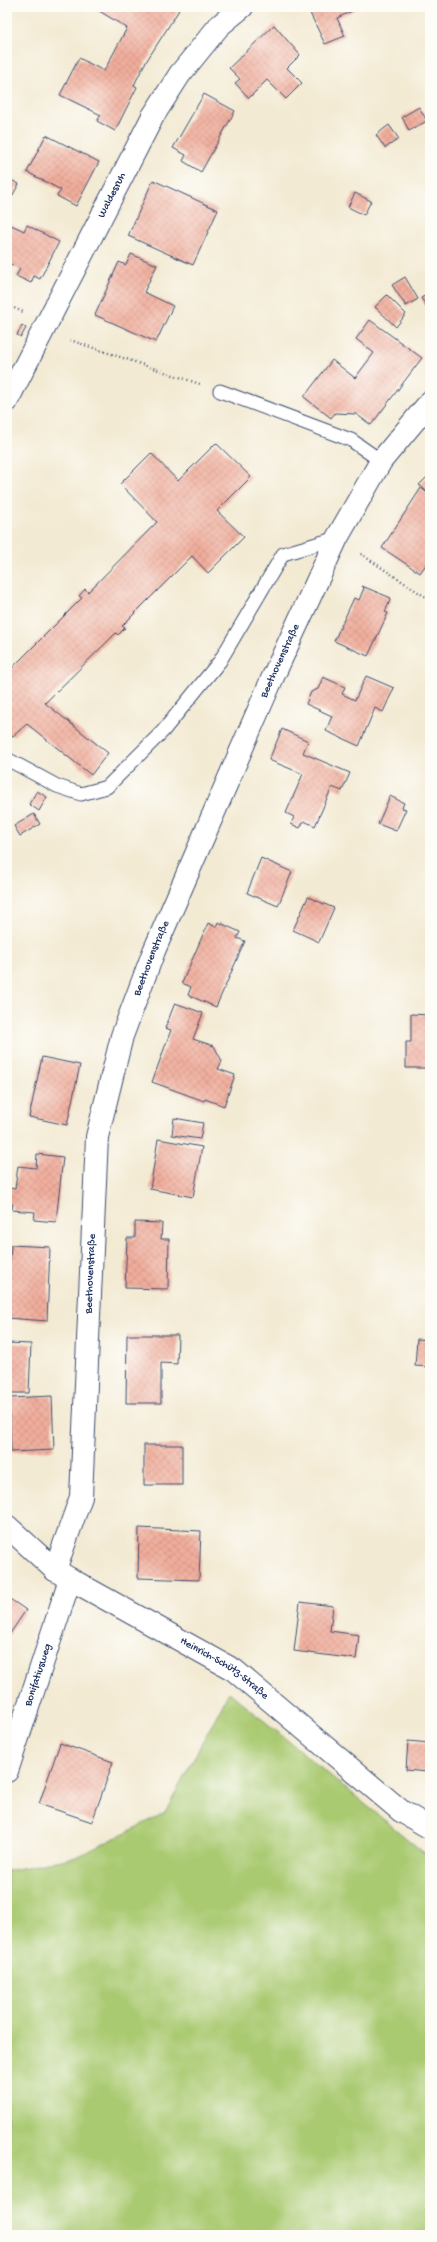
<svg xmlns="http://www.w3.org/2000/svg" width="437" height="2242" font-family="'Gochi Hand',sans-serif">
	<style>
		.grass { fill: #aaca72; stroke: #627c68 }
		.building { fill: url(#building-cross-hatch) }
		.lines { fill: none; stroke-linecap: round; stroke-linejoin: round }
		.service-casing { stroke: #3b4b70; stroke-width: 15 }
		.minor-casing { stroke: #3b4b70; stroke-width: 24 }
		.path { stroke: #3b4b70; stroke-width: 2.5; stroke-dasharray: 1 3; stroke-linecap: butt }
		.service { stroke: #fff; stroke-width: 13 }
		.minor { stroke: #fff; stroke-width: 22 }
		.labels { text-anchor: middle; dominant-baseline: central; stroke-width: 3; stroke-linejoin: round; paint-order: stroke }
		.street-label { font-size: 11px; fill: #1b2f5e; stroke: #fdfcf7 }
	</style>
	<defs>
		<pattern id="building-cross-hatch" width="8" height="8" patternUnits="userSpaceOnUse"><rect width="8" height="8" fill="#f1ad9b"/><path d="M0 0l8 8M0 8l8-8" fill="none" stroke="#ce9588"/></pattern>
	</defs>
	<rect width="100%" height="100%" fill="#fdfcf7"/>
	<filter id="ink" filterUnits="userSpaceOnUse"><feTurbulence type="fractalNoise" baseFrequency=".025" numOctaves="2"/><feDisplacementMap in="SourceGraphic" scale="8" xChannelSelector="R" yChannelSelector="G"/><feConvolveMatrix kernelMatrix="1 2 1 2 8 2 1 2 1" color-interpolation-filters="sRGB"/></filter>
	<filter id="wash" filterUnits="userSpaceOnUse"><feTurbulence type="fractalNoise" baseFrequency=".012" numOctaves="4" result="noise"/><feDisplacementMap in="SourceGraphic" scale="16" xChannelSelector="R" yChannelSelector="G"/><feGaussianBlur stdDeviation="0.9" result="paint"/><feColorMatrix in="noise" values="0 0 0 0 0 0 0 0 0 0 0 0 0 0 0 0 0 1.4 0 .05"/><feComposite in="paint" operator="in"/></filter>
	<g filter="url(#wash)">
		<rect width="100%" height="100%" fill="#f3ead3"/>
		<!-- grass -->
		<path class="grass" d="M229,1692L423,1852L430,1855V2235H7V1871L77,1857L165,1813Z"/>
		<g id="blocks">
			<!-- building -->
			<g class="building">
				<path d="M97,7H175L179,10L144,65L134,85L137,87L115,131L97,121L101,115L60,95L79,58L104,71L127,28L96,9Z"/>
				<path d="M307,7H361L337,18L345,36L325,44Z"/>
				<path d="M274,25L300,55L287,68L302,83L286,99L267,80L249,98L235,83L240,79L229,68Z"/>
				<path d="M204,94L235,111L201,172L183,161L186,155L173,148Z"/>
				<path d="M419,107L427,121L409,131L402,117Z"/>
				<path d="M389,125L399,139L385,148L376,135Z"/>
				<path d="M46,135L99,162L76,206L57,196L61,190L27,172Z"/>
				<path d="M7,178L19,184L11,198L7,196Z"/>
				<path d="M153,180L218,210L193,265L128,236Z"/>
				<path d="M355,193L371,201L364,215L348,207Z"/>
				<path d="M7,223L24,231L27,225L59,242L40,279L34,276L31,283L16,276L20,269L7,262Z"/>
				<path d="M131,254L157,265L144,292L173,306L156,342L95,315L119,262L126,265Z"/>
				<path d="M405,277L418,299L406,306L392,285Z"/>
				<path d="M430,293V312L421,298Z"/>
				<path d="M387,295L406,314L396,327L375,307Z"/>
				<path d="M370,320L422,358L371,425L356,414L335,413L331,418L304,397L332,360L355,378L374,353L356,339Z"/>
				<path d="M22,325L26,328L21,337L17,335Z"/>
				<path d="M216,443L251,477L217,511L244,537L208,573L192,556L122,626L125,628L118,635L116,633L45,703L108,753L91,775L27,724L13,736L7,732V673L82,598L79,596L85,589L88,592L157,522L120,484L151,453L178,481Z"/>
				<path d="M430,474V494L419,485Z"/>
				<path d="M421,488L430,495V559L420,573L382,548Z"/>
				<path d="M362,586L391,598L385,612L388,613L368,656L334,641L354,598L359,600L364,588Z"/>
				<path d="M366,676L394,688L383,712L375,708L359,746L326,731L332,716L306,704L311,692L318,689L323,677L345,687L342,694L355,700Z"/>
				<path d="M282,729L308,741L303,753L350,773L342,791L332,787L315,826L304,821L300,828L291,824L294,817L286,813L303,774L269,760Z"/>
				<path d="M37,791L47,797L39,811L29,804Z"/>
				<path d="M390,796L404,803L402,808L406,809L396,831L378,824Z"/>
				<path d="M34,814L40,824L20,836L14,826Z"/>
				<path d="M261,858L292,872L278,906L247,893Z"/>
				<path d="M308,897L334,908L319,942L293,930Z"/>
				<path d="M218,922L240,932L237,938L245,941L216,1007L188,995L191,987L182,983L208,923L216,927Z"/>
				<path d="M175,1003L203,1013L193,1039L214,1046L222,1061L218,1069L235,1075L224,1106L205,1099L204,1101L152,1082L171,1030L165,1028Z"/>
				<path d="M411,1014L430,1015V1068H406V1042H411Z"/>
				<path d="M42,1057L80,1065L67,1125L29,1117Z"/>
				<path d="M174,1118L203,1123L200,1139L172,1135Z"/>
				<path d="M158,1139L202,1147L193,1197L150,1189Z"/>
				<path d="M37,1154L63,1157L56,1222L34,1220L35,1212L12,1210L13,1204L7,1203L9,1188L15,1189L18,1166L36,1168Z"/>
				<path d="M135,1222L162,1223L161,1239H169L168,1289L125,1288L127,1238H135Z"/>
				<path d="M11,1245L50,1247L47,1321L7,1318V1262H10Z"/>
				<path d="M127,1335H178L177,1364L161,1363V1403H126Z"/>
				<path d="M417,1339L430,1340V1367L415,1366Z"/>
				<path d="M7,1343L31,1344L29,1393H7Z"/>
				<path d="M52,1396L54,1450L11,1452L9,1398Z"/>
				<rect x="144" y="1445" width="38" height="40"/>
				<path d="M139,1528L201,1531L199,1580L138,1578Z"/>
				<path d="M7,1597L26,1610L7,1638Z"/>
				<path d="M300,1602L333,1606L330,1631L359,1635L356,1659L294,1651Z"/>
				<path d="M408,1741L430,1743V1785H426L427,1772L406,1770Z"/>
				<path d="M60,1743L113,1762L92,1822L39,1804Z"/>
			</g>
		</g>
	</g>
	<g filter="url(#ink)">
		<use href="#blocks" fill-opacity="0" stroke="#3b4b70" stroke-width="1"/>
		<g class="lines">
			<defs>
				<g id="service">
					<path d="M220,391L351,440L381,461"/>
					<path d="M7,759L57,786L81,794L107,787L163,731L220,661L283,554L337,538"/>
				</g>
				<g id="minor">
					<path id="s1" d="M7,401L153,116L180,74L219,26L242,7"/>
					<path id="s2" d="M7,1526L55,1570L70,1579L234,1670L401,1811L430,1828"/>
					<path id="s3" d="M55,1570L81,1497L97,1137L122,1036L154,951L206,831L272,679L337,538L381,461L430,402"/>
					<path id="s4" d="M7,1771L70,1579"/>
				</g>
			</defs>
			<!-- service casing -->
			<use href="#service" class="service-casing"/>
			<!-- minor casing -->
			<use href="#minor" class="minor-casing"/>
			<!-- path -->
			<g class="path">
				<path d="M7,305L23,312"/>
				<path d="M70,340L200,384"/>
				<path d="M361,554L430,600"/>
			</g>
			<!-- service -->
			<use href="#service" class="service"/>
			<!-- minor -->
			<use href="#minor" class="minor"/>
		</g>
	</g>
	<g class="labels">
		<!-- street labels -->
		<g class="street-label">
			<text stroke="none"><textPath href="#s1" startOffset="231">Waldesruh</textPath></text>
			<text stroke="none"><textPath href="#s3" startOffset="949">Beethovenstraße</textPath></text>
			<text stroke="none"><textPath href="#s3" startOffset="625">Beethovenstraße</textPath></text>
			<text stroke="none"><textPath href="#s3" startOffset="301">Beethovenstraße</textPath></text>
			<text stroke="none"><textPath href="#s2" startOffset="261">Heinrich-Schütz-Straße</textPath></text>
			<text stroke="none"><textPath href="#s4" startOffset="101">Bonifatiusweg</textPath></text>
		</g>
	</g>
	<!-- margin -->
	<rect width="437" height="2242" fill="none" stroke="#fdfcf7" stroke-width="24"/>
</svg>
